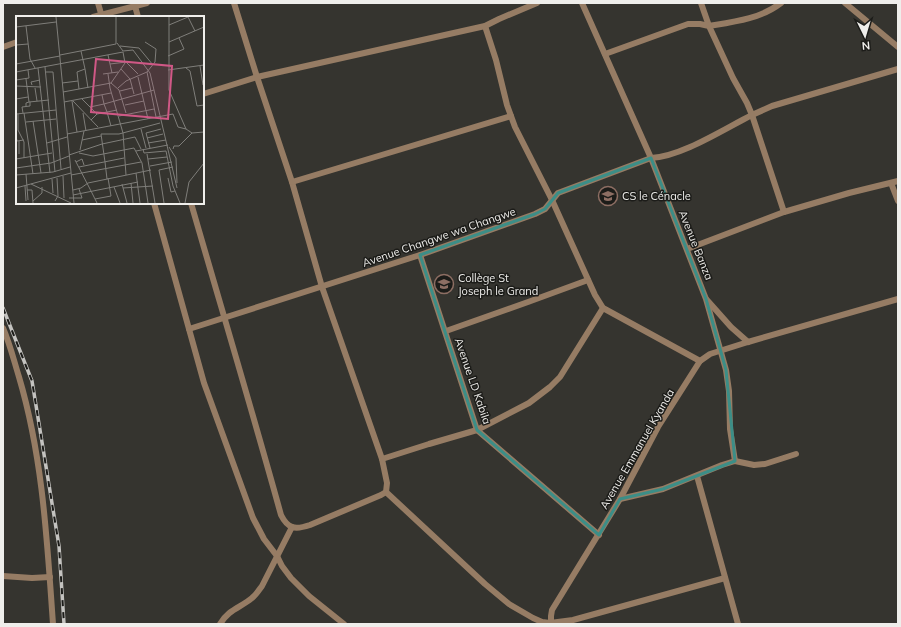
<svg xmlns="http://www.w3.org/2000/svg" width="901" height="627" font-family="Mulish,sans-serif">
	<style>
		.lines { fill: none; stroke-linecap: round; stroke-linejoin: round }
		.minor { stroke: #967c64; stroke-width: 6 }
		.rail-casing { stroke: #c4c3c0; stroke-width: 3.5 }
		.rail { stroke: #1c1c19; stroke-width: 2; stroke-dasharray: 6; stroke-linecap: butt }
		.marked { fill: none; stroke: #3c8e87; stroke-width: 3; stroke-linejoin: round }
		.labels { text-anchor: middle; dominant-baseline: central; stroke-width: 3; stroke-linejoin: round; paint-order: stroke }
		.poi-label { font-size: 11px; fill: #efeeeb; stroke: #1c1c19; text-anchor: start }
		.street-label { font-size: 11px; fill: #efeeeb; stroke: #1c1c19 }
		.inset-road { fill: none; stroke: #7f7e7a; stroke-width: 1 }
		.view { fill: #d05886; fill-opacity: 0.15; stroke: #d05886; stroke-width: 2 }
		.inset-edge { fill: none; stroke: #efeeeb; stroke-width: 2 }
	</style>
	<rect width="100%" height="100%" fill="#35342f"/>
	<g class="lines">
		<!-- minor -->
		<g class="minor">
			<path d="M98,3L102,17"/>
			<path d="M234,3L257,77L292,182L322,287L382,459"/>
			<path d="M582,3L651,158L706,299L726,370L729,391L730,429L735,461"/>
			<path d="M701,3L709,26C734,22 760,19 781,3"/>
			<path d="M845,3L898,47"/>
			<path d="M135,6L138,17"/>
			<path d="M93,17L147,3"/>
			<path d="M485,26L496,60L507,105L515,127L552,200L595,295L603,308L700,361"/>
			<path d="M3,47L17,42"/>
			<path d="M605,54L688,24H700L709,26L733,78L747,103L752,115L772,106L898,69"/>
			<path d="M203,94L257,77L485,26L499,19L537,3"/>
			<path d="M292,182L511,116"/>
			<path d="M891,183L898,201"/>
			<path d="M154,203L204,383L253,518L264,539L277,556L282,566L291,578L309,596L344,624"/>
			<path d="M191,203C221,307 252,410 281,515C288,529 295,530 310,525L381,495L386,492L387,483L382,459L429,444L477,430L529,403L550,387L560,377L603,308"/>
			<path d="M687,249L784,212L849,193L898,181"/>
			<path d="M420,255L477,430L599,535"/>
			<path d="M707,300L731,327L748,342"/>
			<path d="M3,328C10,344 14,361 19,377C43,458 47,541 53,624"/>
			<path d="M189,329L420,255L535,214L545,209L558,193L651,158C681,157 724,129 752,115L784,212"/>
			<path d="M446,331L528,302L588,280"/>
			<path d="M697,476L738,624"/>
			<path d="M386,492L485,584L509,604L533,618L542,622L550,623L573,620L725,578"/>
			<path d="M620,499L663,489L722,465L735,461L754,465L765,464L796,454"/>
			<path d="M3,576L32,578L50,577"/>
			<path d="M220,624C229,609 240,608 252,598C256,595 259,590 262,586L292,527"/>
			<path d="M551,624V616L552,610L620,499L658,427L700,361L710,354L748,342L898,299"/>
		</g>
		<defs>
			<path id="rail" d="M3,308L32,381L59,546L64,624"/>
		</defs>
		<!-- rail casing -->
		<use href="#rail" class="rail-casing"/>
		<!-- rail -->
		<use href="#rail" class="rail"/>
	</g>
	<!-- marked area -->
	<path class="marked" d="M651,158L706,299L726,370L735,461L663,489L620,499L599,535L477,430L420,255L535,214L545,209L558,193Z"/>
	<!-- icons -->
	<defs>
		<symbol id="school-ring" viewBox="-11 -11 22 22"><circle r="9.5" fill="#1c1c19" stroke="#8d6e63" stroke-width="1.5"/><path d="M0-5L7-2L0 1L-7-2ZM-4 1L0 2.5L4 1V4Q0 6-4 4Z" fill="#8d6e63"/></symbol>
	</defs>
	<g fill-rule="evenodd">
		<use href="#school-ring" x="597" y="185" width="22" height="22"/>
		<use href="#school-ring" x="433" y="273" width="22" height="22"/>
	</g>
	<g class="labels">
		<!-- poi labels -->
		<g class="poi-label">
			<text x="622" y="196">CS le Cénacle</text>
			<text x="458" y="278">Collège St<tspan x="458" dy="13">Joseph le Grand</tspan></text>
		</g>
		<!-- street labels -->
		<g class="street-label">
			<text transform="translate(439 237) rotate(-19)">Avenue Changwe wa Changwe</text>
			<text transform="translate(696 245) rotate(68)">Avenue Banza</text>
			<text transform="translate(473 381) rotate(71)">Avenue LD Kabila</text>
			<text transform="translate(637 449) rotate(-60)">Avenue Emmanuel Kyanda</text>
		</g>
	</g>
	<!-- overview -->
	<g transform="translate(16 16)">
		<rect width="188" height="188" fill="#35342f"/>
		<path class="inset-road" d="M40,1L58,187M153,1V74L170,113L176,117M172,1L179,15M153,9L172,1M10,10L14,43L19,52M0,11L40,6M153,26L188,11M101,27L107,35L117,34L134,57L161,172M0,29L12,28M104,30L123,32L137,49M44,39L100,28V1M92,39L96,57M152,40L168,33L163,22M0,48L44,40M94,48L110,46L122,58M184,50L187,69M29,51L39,156M22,52L34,157M170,52L174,55L181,90L188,89M69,53L72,72M105,53L114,63L118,78M152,54L188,49M0,56L107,36M30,56H37L45,153M131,56L140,101M87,58L102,56M92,58L94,72L107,117L110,159M122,61L132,103M10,63L13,86L10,87V90M0,64L13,62L12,54M46,67L62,65M95,67L103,74L110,97M16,69L15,66L24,64M0,70L25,71M19,72L21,85M102,72L110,65L131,56L139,46L140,33L129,26M63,73L61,56L69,53L65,35M104,75L116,72M47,76L95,67L109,47L107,36M86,79L88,88L138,74M0,83L12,81M66,83L74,91L88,88L91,96L101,94M56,85L61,116M57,85L82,111M13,86L33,84M48,86L95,77M109,89L128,85M74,91L81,98L75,104M7,97L6,91L14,90V86M8,97L17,158M67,97L70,115M0,98L40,94M2,98V114L8,126V142M81,98L91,96L95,110M103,100L138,93M17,105L25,157M10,106L40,103M125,113L130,132M51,118L157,98L162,111L170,113M0,120L1,125L8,124M131,122L147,118M66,124L85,120M3,125V138M31,127L51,121M132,127L150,124M153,131L160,142L161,167M134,132L130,117L145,113M127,133L128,137L150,135M157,133L158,130H163L176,117L188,116M64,134L68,115M120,135L152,129M150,135L157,170L164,187M63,137L77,140L118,132L126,147L132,187M131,138L139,187M53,139L86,128L119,121L125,133M0,143L36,137M132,143L151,141M59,144L75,175M60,146L66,143L68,149M89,146L85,118H103L144,107M89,146L91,163M134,150L156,146M63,151L108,142M0,152L35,147L53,140M120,157L124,187M10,158L12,184M0,159L37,156L54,151M55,159L125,146M47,160L48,182M152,162L155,176L159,175M36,163L37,177M115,167L117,187M15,168L55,187M106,168L111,187M9,170L10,185M98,171L104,187M0,172L55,157M107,172L137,170M11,174H16L17,187M57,174L65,172L72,167L135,154M75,175L81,187M57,179L122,166M53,182H66L63,173M79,183L95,180L92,162M17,185L26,177V171M39,185L42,180L41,162M148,187L143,154L157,151M169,187L173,166L188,147"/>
		<path class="view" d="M80,43L156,50L152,103L75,96Z"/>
		<rect width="188" height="188" class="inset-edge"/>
	</g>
	<!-- border -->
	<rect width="901" height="627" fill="none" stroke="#efeeeb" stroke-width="8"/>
	<!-- north arrow -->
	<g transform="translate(865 36) rotate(175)" stroke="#1c1c19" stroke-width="3" paint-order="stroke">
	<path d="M0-3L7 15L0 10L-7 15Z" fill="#efeeeb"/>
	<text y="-6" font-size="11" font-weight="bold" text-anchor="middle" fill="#efeeeb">N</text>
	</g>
</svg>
